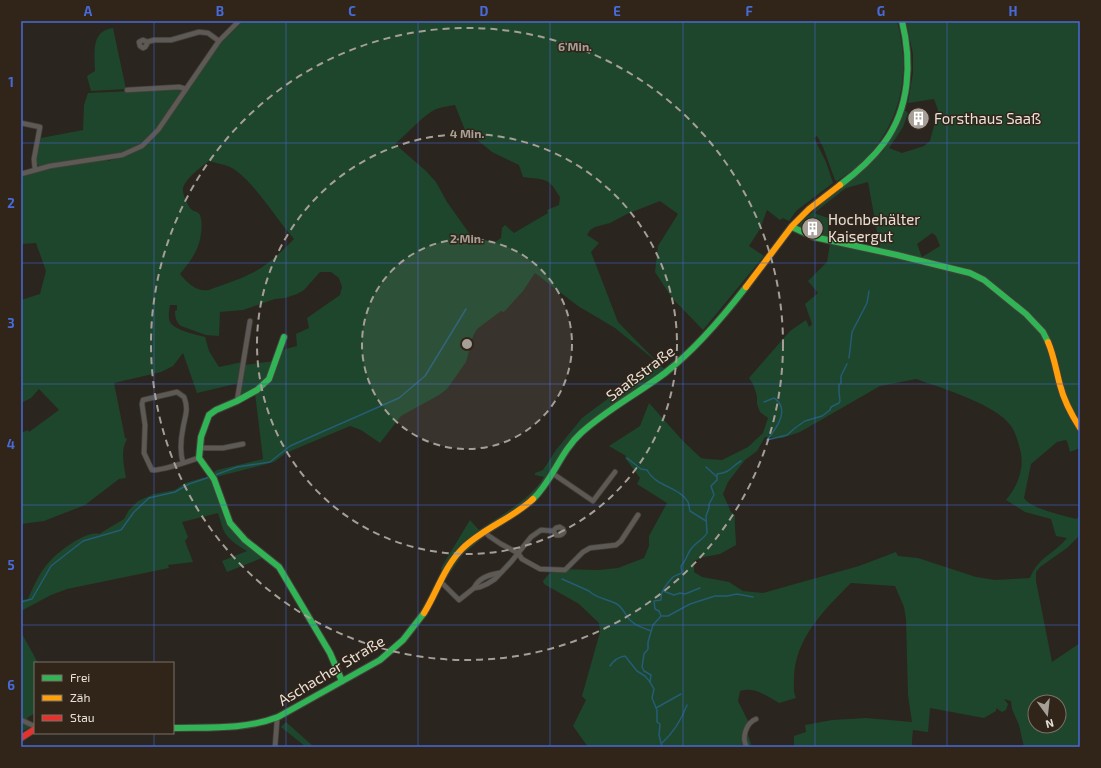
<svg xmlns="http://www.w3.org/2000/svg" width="1101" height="768" font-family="'Exo 2',sans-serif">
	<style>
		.green { fill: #1d462c; fill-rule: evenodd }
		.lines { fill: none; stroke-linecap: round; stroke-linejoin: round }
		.stream { stroke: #245d75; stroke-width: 1.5 }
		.street-casing { stroke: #46403b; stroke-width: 6 }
		.fast-casing { stroke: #46403b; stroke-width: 8 }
		.slow-casing { stroke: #46403b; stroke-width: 8 }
		.jam-casing { stroke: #46403b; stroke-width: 8 }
		.street { stroke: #5d5954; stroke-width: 4.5 }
		.fast { stroke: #30b455; stroke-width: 6 }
		.slow { stroke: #ff9f0a; stroke-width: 6 }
		.jam { stroke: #e5322d; stroke-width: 6 }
		.grid { fill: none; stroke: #466bd8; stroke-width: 1; stroke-opacity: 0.55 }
		.ring { fill: none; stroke: #a69f98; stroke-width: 2; stroke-dasharray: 7 5 }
		.labels { text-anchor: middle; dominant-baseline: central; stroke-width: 3; stroke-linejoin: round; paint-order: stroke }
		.poi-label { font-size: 15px; fill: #e9e1d9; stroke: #312519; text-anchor: start }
		.street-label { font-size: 15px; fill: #e9e1d9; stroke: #312519 }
		.centre { fill: #a69f98; stroke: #312519; stroke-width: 2 }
		.ring-label { font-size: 12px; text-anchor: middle; font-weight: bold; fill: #a69f98; stroke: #312519; stroke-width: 3; stroke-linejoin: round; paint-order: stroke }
		.neatline { fill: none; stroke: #466bd8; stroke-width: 1.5 }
		.grid-label { font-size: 13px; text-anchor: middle; font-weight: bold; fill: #466bd8 }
	</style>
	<rect width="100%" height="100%" fill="#2b251f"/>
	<!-- green -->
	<g class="green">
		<path d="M243,21H897C911,72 902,122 864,160C856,168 846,175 837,181L835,180L823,147L817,136L814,138L826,162L833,183L796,211L789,221L783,218L780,220L767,210L760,229L749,246L764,256L703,330L672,298L655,272L658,246L678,214L660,201L627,214L610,223L595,227L590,230L587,235L599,243L591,252L618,322L663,368L672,372L641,394L640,393L589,429V431L580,438L573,446L557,473L537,501L480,540L462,555L445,580L441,568L470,520L479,530C502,514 529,501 544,477L535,475V473L543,470L556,450L582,418L657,362L615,328L578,306L535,273L523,291L504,312L501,311L477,329L473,336L466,362L447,389L439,395L401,416L380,443L361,430L350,426L286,453L274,462L216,477L233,523L244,536L271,556L265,557L227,572L222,561L247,551C237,545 227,539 223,529C221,524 220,518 218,513L182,522L188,537L185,541L193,562L168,565L169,568L67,589L51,595L21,611V600L28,599C34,585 40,571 51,560C59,551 87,530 99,534L124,519L129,510L138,501L154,494L175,490L185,483L209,476L217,470L263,459L255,393L261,389L282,350L297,346L296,334L309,328L307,318L340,295L342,287L339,278L331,272H320L304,290L297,294L285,298L275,299L243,310L220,312L219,336L206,335L181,326C176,322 175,317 175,311L177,310V305H170C169,310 168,317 170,322C174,330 197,335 205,337L209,351L219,367L242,362L239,383L197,393L183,353L173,366L161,372L114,383L125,438L127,439C120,451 124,465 126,478L119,479L85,505L44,521L21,524V433L28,430L29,432L59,410L39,389L31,398L21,403V300L40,294L46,271L36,243L21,244V176L46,169L107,159L108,161L131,153L146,144L218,46ZM455,105L465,130L492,152L519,165L523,177C546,180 548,177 560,197L559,205L547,210L548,213L514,233L505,225L502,228L501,238L494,243C486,239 477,238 469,233L447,202L436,182L426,171L395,144C408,133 421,117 436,109C442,107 448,106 455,105ZM209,161C215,163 223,164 230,167C252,178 276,219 294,239C282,251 270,263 256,271C242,279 224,284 209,290C197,292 188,284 180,274C191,260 199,251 201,233C202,228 202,221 200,215C198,211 193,212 190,208C187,204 182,193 183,188C186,178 201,167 209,161Z"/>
		<path d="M906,21H1080V424C1060,399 1065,363 1048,337C1034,313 996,282 971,271C953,263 931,260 912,256C879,249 847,242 814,236L799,226L800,223L821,205L826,198L874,160L883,151L894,133L904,111H906L908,113L903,127L889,148L902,153L924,146L930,141L938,110L934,99L908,103L913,73V54ZM868,182L880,248L828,236V218L814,213L846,188ZM932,233L936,236L940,246L922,257L917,244Z"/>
		<path d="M113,28L126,89L91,91L87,76L95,71C95,54 90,31 113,28Z"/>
		<path d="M179,89L181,92C164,119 152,143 120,153L42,166H39L36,163V157L41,138L83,130L84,105L88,93Z"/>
		<path d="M830,244L906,260L970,276L982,282L1023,315L1041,335L1047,345L1077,428L1080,432V448L1070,452L1067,441L1065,440L1057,442L1031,464L1024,498C1031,509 1063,515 1076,519L1080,516V535L1067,548L1040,567L1036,572V581L1052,662L1080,643V747H1024L1019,725L1012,709L1011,701L1004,699L1008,704L1006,710L1002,712L996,708V711L984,718L930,708L928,732L913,730L912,740V745L925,747H794V736L806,732L805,725L832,720L866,718L912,722L908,695L906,619L904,607L895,586L851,583C824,610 794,639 794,680C794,686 793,692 796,698L779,703C767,696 754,686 740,691L738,701L748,721L745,729L747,732L752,747H588L573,726L586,700L582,696L600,632L599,623L579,604L544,584L543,581L548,575L557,569L599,570L618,568L644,558L649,546V536L667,503L637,484L640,478L625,458L626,456L609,446L640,426L649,403L683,441L701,458L707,459L722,460L748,447L763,433L768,418L760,412L757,404V396L753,384L749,378L790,331L806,320L809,327L812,324L805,304L818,293L808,281L827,262ZM916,379C941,388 996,404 1011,426C1016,433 1018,442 1020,449C1025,468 1018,486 1006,500L1025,512L1051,519L1056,536L1067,538C1054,554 1038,557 1030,578L995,580L976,577L918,558L898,556L896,552L859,566L763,593L743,591L729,582L702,577L694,572V561L704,557L720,554L736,545C736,538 734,520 735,515L731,512L723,494L728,482L745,460L757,451L765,437L782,438L800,432L880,386ZM1035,702H1059V726H1035Z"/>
		<path d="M274,361L265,382L240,396L245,365Z"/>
		<path d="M21,632L38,663H35V713L27,718L33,726L21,732Z"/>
		<path d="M286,722L314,747H306L281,727Z"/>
	</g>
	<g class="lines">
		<!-- stream -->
		<g class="stream">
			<path d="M849,358L852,332L867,303L869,291"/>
			<path d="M764,402L774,398C791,409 776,429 767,440"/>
			<path d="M767,440L787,435L795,428L805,421L822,416L830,410L831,407L839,403L840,401L839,392V385L841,383V376L847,364"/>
			<path d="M627,458L641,469L647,470C656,487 680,487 688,502C689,504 689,508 690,511L706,521"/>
			<path d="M706,467L716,476"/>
			<path d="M215,475L237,467L270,462L290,446L399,398L425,376L466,309"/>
			<path d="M562,579L589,591C596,598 606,599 615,603C624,607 625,616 631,621C636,626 644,628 651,631"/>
			<path d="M663,591L674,595L680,593L685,594L700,588"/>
			<path d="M21,602L32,599L51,566L83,541L121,530L134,512L149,498L175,492L189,484L210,477"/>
			<path d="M662,616H668L690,604L715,596H727L737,594L753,597"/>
			<path d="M610,666C614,660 618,657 625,656L637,671L645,676L650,682"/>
			<path d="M656,708L681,694"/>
			<path d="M662,743C674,732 681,721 687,705"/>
			<path d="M662,747L659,735L660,724L657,722V710L652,698L654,689L650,682L651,675L644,671L642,667L644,654L648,649V642L653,625L661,616L659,611L655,609L654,601L661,600C660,591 667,583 673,577C676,575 679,574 682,573L681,566C686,561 687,554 691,549C695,543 703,540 707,533L706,516L709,508V504L714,495L711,486L717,480V474C732,472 729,468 741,461"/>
		</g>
		<defs>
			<g id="street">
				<path d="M147,42V44L145,47L143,48L140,46L139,42L143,40L147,42L154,40H171L199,32L208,33L219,41"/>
				<path d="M127,90L179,87L186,89"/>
				<path d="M21,123L40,127L34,159L35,170"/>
				<path d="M21,174L50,166L122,155L142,146L158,130L219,41L239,21"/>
				<path d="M237,401L250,321"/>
				<path d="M199,448H223L243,444"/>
				<path d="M183,463C180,453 181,438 183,428C185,416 189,409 184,397L177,392L143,400L142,404L145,425L144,453L151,468L152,470C163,471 188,461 199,458"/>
				<path d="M552,473L593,501L615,472"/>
				<path d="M485,532L489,536L501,544L518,553L522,559L540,569L565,570L583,552L590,548L616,545L621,541L638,515"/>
				<path d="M440,581L459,600L474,588L480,587L487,584L495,579L511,562L531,537L541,530L553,531L556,535C560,536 562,535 564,532L563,529L560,527L556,528L553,531"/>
				<path d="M474,588C479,578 488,575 499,573"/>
				<path d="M21,720L32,725L35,728"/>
				<path d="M275,747L277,721L276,718"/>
				<path d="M747,747C741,738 746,723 756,719"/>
			</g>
			<g id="fast">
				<path d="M840,185C856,173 872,159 884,143C910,108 912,62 902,21"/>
				<path d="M792,227L814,237L897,255L970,273L984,280L1026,314L1043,332L1048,342"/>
				<path d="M284,337L269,379L257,390L237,401L216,410L209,415L201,437L199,458L214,479L230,523L245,540L279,567L330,653L342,681"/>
				<path d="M533,499C553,480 560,452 581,433C606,410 637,394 665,373C696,349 722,318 746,287"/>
				<path d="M173,728C208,727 244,730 278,717L380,660L403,640L424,613"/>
			</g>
			<g id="slow">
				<path d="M746,287L792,226L809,209L840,185"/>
				<path d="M1048,342C1054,356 1056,370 1060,385C1064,401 1071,414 1080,428"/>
				<path d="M424,613C437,592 444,567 462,549C483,528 512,519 533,499"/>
			</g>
			<path id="jam" d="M21,738L35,729"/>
		</defs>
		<!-- street casing -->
		<use href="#street" class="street-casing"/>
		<!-- fast casing -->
		<use href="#fast" class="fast-casing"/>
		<!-- slow casing -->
		<use href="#slow" class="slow-casing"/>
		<!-- jam casing -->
		<use href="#jam" class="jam-casing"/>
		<!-- street -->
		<use href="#street" class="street"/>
		<!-- fast -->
		<use href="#fast" class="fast"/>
		<!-- slow -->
		<use href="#slow" class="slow"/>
		<!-- jam -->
		<use href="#jam" class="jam"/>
	</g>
	<!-- grid -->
	<path class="grid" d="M154,21V663M286,21V747M418,21V747M550,21V747M683,21V747M815,21V747M947,21V747M21,143H1080M21,263H1080M21,384H1080M21,505H1080M21,625H1080M154,733V747"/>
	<!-- distance rings -->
	<circle cx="467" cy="344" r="105" fill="#a69f98" fill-opacity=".12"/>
	<g class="ring">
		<circle cx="467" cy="344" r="105"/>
		<circle cx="467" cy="344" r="210"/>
		<circle cx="467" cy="344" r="316"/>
	</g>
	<!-- icons -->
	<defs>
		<symbol id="building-disc" viewBox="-11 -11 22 22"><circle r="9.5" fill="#a69f98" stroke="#312519"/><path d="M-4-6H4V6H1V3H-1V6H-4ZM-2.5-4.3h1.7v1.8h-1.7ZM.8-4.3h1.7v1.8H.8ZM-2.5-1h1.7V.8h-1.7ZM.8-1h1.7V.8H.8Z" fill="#fff"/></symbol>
	</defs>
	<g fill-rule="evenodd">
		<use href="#building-disc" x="906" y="106" width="25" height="25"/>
		<use href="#building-disc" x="800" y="216" width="25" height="25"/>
	</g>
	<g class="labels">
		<!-- poi labels -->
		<g class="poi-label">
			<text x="934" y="118">Forsthaus Saaß</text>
			<text x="828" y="219">Hochbehälter<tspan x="828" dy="17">Kaisergut</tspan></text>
		</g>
		<!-- street labels -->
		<g class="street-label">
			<text transform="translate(640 373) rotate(-37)">Saaßstraße</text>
			<text transform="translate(331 670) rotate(-31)">Aschacher Straße</text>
		</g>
	</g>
	<circle cx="467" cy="344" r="6" class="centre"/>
	<g class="ring-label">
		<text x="575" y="51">6 Min.</text>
		<text x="467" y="138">4 Min.</text>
		<text x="467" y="243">2 Min.</text>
	</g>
	<!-- border -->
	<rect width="1101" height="768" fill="none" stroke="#312519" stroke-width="44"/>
	<!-- legend -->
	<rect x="34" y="662" width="140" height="72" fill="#312519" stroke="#7b7066"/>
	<rect x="42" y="675" width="20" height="6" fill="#30b455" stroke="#7b7066"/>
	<text x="70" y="682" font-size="12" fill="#e9e1d9">Frei</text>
	<rect x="42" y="695" width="20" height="6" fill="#ff9f0a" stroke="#7b7066"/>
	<text x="70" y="702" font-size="12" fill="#e9e1d9">Zäh</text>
	<rect x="42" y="715" width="20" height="6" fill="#e5322d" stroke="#7b7066"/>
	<text x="70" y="722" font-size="12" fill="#e9e1d9">Stau</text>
	<!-- north arrow -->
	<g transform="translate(1047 714) rotate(165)"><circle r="19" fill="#312519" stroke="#7b7066"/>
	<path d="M0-3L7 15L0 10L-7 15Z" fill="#a69f98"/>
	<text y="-6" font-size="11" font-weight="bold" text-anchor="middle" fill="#e9e1d9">N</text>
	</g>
	<rect x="22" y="22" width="1057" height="724" class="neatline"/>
	<g class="grid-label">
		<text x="88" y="16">A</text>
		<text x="220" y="16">B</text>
		<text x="352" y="16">C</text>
		<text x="484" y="16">D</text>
		<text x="617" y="16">E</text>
		<text x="749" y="16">F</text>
		<text x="881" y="16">G</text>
		<text x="1013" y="16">H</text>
		<text x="11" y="87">1</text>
		<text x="11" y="208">2</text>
		<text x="11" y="328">3</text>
		<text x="11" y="449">4</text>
		<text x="11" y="570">5</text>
		<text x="11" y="690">6</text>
	</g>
</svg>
